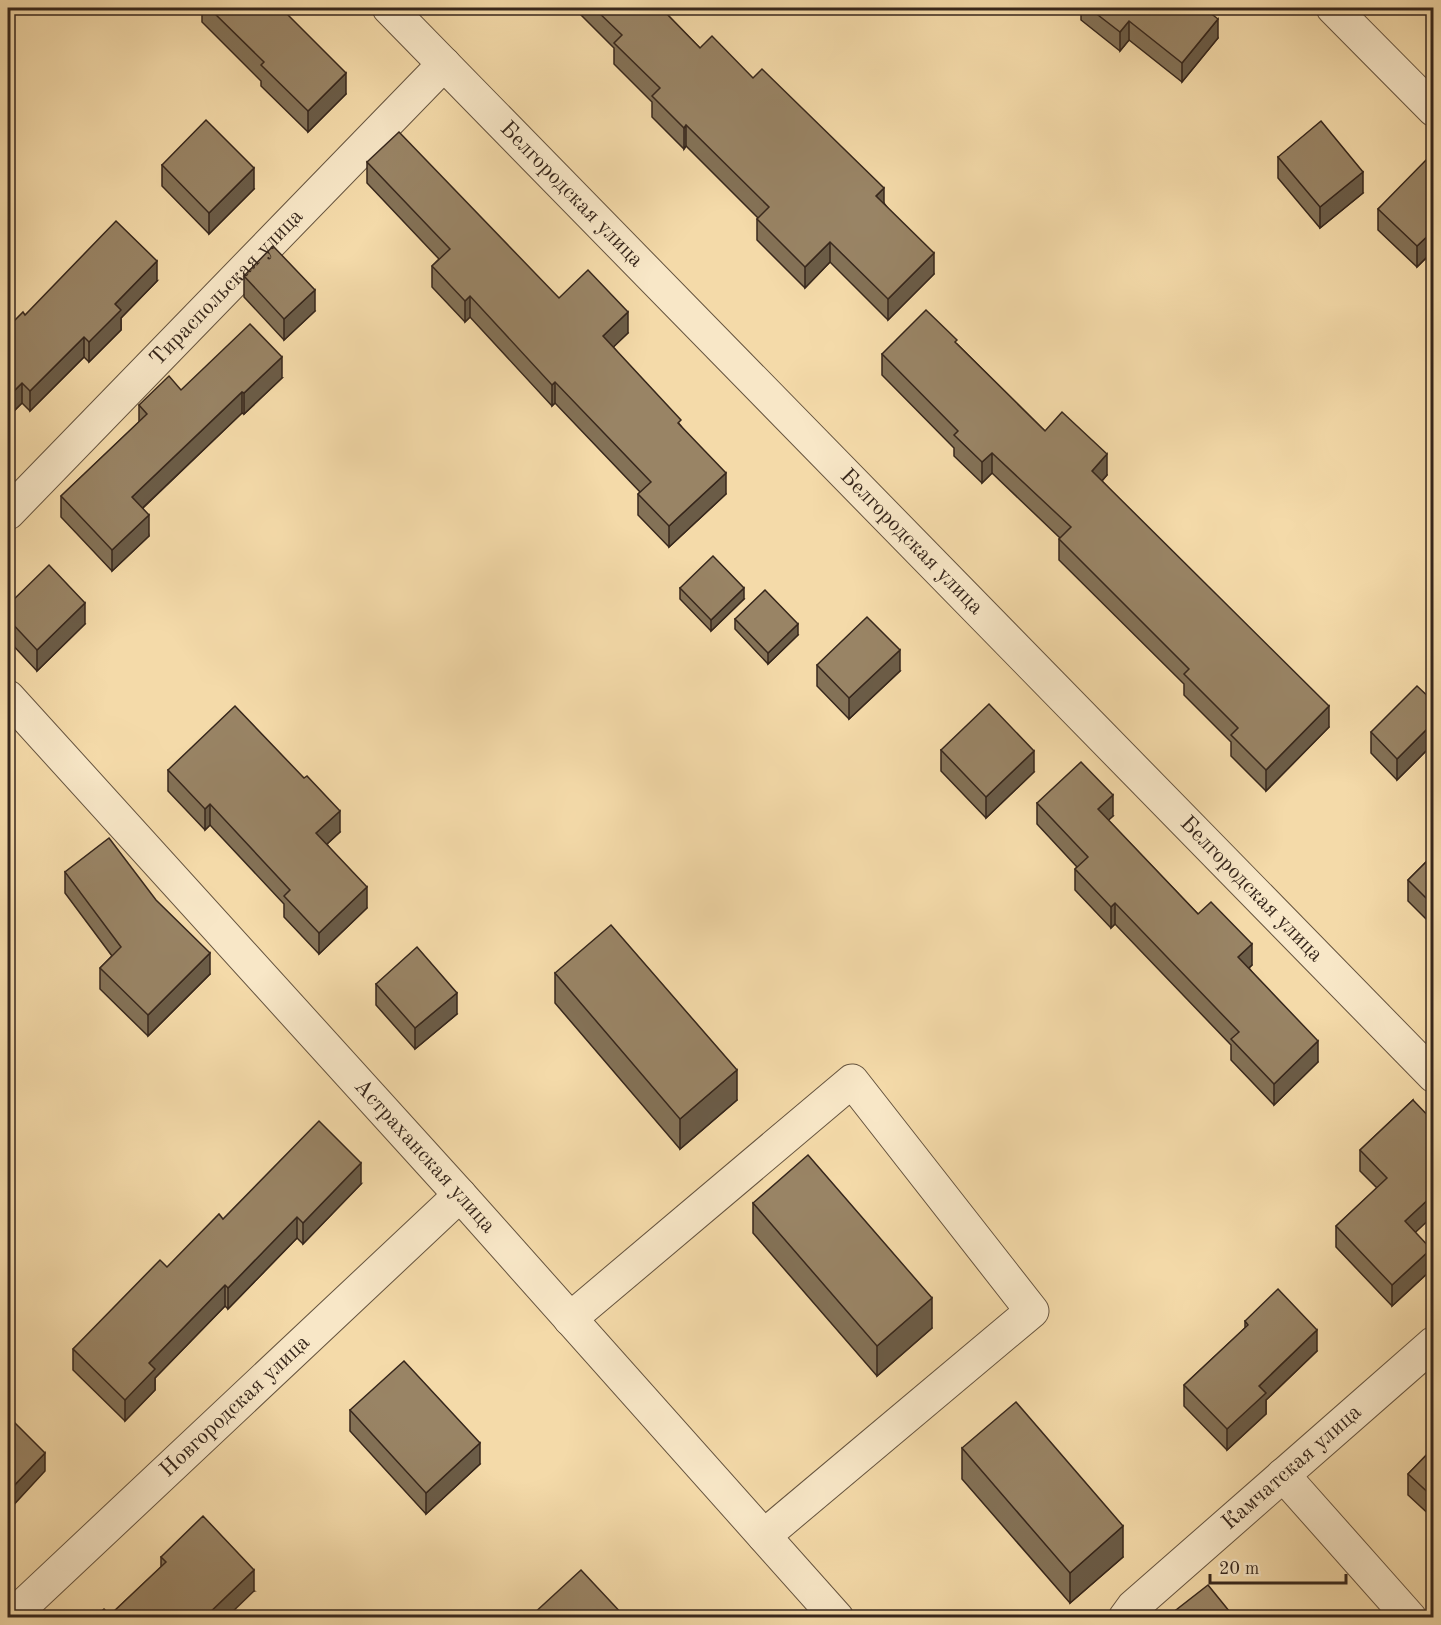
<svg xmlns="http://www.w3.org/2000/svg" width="1441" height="1625" font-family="'Old Standard TT',serif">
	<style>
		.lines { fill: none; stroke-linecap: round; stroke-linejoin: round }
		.minor-casing { stroke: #66543f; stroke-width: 35 }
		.minor { stroke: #f8e7c7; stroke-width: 33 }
		.wall { fill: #847257; stroke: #37271c; stroke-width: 1.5 }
		.shaded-wall { fill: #6b5c47; stroke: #37271c; stroke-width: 1.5 }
		.building { fill: #998465; stroke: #37271c; stroke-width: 1.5 }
		.labels { text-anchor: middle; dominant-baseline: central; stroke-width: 6; stroke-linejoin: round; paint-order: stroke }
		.street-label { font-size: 22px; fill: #37271c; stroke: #f8e7c7 }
	</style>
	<rect width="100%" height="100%" fill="#f4daa9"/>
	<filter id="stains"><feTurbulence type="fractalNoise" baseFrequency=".00333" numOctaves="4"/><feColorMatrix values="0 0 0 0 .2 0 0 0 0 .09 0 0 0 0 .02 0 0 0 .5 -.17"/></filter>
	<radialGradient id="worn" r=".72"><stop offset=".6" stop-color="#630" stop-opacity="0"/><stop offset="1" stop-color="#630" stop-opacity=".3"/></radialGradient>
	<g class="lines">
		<defs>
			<g id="minor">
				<path id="s1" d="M389,8L1434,1076"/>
				<path d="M1333,8L1434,110"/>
				<path id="s2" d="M8,513L444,64"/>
				<path id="s3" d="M8,697L460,1195L837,1618"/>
				<path d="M570,1319L852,1081L1032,1311L764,1536"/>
				<path d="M1283,1475L1410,1618"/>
				<path id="s4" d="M10,1618L460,1195"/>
				<path id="s5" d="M1125,1618L1133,1607L1434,1343"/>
			</g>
		</defs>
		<!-- minor casing -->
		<use href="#minor" class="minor-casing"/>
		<!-- minor -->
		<use href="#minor" class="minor"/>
	</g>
	<!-- wall -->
	<g class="wall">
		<path d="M202,8H285V12L346,94L308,132L261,86V81L202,22Z"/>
		<path d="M574,8H661L700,48L753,78L884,203L934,274L888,320L830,262L805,288L757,240V219L758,218L686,146L684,149L652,117V102L614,64V48Z"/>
		<path d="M1081,8H1204L1218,38L1182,82L1129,40L1120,51L1081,20Z"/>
		<path d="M1278,157L1363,193L1320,228L1278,178Z"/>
		<path d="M367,162L559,298L628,333L613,347L681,426L726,494L669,547L638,515V494L640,492L555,403L552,406L470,317L465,322L432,287V266L439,259L367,183Z"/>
		<path d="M162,165L254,189L209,234L162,186Z"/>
		<path d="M1434,168V250L1417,267L1378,230V209Z"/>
		<path d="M244,276L315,311L284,340L244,297Z"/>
		<path d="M157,281L121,318V330L89,362L84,357L30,411L22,403L8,417L25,315Z"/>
		<path d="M957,344L1045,431L1107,475L1102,481L1329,727L1266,791L1231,756V742L1184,695V684L1059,560V539L1060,538L992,473L982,483L954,456V448L882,375V354Z"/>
		<path d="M282,378L244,414L242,413L143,508L149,536L112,571L61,517V496L139,422V405L181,390Z"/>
		<path d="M680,588L744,599L711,631L680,599Z"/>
		<path d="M8,605L85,624L37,671L8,640Z"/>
		<path d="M735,619L798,635L768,664L735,629Z"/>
		<path d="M817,665L900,671L849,719L817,686Z"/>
		<path d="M1434,702V743L1397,780L1371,753V732Z"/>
		<path d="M941,750L1034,772L986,818L941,771Z"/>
		<path d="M168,770L340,832L327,844L367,908L319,954L284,917V904L210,825L205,830L168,791Z"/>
		<path d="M1037,803L1113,816L1108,820L1198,914L1252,965L1249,968L1318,1062L1274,1105L1231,1060V1045L1115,924L1111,928L1075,890V869L1077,867L1037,824Z"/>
		<path d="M1434,854V927L1408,901V880Z"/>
		<path d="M65,872L210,974L148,1036L100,989V968L112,956L65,893Z"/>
		<path d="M555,973L737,1100L680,1149L555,1003Z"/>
		<path d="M376,984L457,1014L415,1049L376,1005Z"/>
		<path d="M1413,1100L1415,1232L1431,1270L1392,1306L1336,1247V1226L1377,1188L1360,1171V1150Z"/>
		<path d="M361,1184L303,1244L297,1238L228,1309L225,1306L155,1378V1390L125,1421L73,1370V1349L223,1219Z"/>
		<path d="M753,1203L932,1328L877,1376L753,1233Z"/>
		<path d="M1245,1321L1317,1351L1266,1400V1414L1227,1450L1184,1406V1385L1245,1328Z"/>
		<path d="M350,1410L480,1464L426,1514L350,1431Z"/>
		<path d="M1434,1447V1519L1408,1495V1474Z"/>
		<path d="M962,1448L1123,1557L1070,1603L962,1479Z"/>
		<path d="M161,1557L254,1591L110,1615L161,1567Z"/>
	</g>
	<!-- shaded-wall -->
	<g class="shaded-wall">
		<path d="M1218,19V38L1182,82V63Z"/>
		<path d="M1129,21V40L1120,51V32Z"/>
		<path d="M346,73V94L308,132V111Z"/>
		<path d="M686,125V146L684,149V128Z"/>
		<path d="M254,168V189L209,234V213Z"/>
		<path d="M1363,172V193L1320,228V207Z"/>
		<path d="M884,188V209L876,196Z"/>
		<path d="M1434,230V250L1417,267V246Z"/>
		<path d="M830,242V262L805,288V267Z"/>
		<path d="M934,253V274L888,320V299Z"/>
		<path d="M157,261V281L121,318V330L89,362V342L115,304Z"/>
		<path d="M315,290V311L284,340V319Z"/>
		<path d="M470,296V317L465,322V301Z"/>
		<path d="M628,312V333L603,357V336Z"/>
		<path d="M84,337V357L30,411V391Z"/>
		<path d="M282,357V378L244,414V393Z"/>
		<path d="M555,382V403L552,406V385Z"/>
		<path d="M22,383V403L8,417V397Z"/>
		<path d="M242,392V413L132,518V497Z"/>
		<path d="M992,453V473L982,483V462Z"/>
		<path d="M1107,454V475L1092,492V471Z"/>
		<path d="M726,473V494L669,547V526Z"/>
		<path d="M149,515V536L112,571V550Z"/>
		<path d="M744,588V599L711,631V620Z"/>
		<path d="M85,603V624L37,671V650Z"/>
		<path d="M798,624V635L768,664V653Z"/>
		<path d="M900,650V671L849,719V698Z"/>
		<path d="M1329,706V727L1266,791V770Z"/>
		<path d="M14,721V742L8,749V728Z"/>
		<path d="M1434,722V743L1397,780V759Z"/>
		<path d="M1034,751V772L986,818V797Z"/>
		<path d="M1113,795V816L1098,830V809Z"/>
		<path d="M210,804V825L205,830V809Z"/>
		<path d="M340,811V832L316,854V833Z"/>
		<path d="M367,887V908L319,954V933Z"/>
		<path d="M1115,903V924L1111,928V907Z"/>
		<path d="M1252,944V965L1238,978V957Z"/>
		<path d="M210,953V974L148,1036V1015Z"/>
		<path d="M457,993V1014L415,1049V1028Z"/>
		<path d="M1318,1041V1062L1274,1105V1084Z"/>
		<path d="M737,1070V1100L680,1149V1119Z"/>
		<path d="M361,1163V1184L303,1244V1223Z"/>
		<path d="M1434,1194V1215L1405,1242V1221Z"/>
		<path d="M297,1217V1238L228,1309V1288Z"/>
		<path d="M1431,1249V1270L1392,1306V1285Z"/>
		<path d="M225,1285V1306L155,1378V1390L125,1421V1400L149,1363Z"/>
		<path d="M932,1298V1328L877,1376V1346Z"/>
		<path d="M1317,1330V1351L1266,1400V1414L1227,1450V1429L1259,1386Z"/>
		<path d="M480,1443V1464L426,1514V1493Z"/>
		<path d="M45,1453V1471L8,1511V1492Z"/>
		<path d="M1123,1526V1557L1070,1603V1573Z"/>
		<path d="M254,1570V1591L227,1617H205Z"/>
	</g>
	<!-- building -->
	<g class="building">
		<path d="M209,8H281L346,73L308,111L261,65L264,62Z"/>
		<path d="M594,8H661L700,48L712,36L753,78L762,69L884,188L876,196L934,253L888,299L830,242L805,267L757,219L769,207L686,125L684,128L652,96L660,88L614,43L622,35Z"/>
		<path d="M1089,8H1204L1218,19L1182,63L1129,21L1120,32Z"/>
		<path d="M206,120L254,168L209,213L162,165Z"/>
		<path d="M1321,121L1363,172L1320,207L1278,157Z"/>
		<path d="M399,132L559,298L588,270L628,312L603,336L681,420L678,423L726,473L669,526L638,494L651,482L555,382L552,385L470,296L465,301L432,266L450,249L367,162Z"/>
		<path d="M1426,160L1434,168V230L1417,246L1378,209Z"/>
		<path d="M116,221L157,261L115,304L121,310L89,342L84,337L30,391L22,383L8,397V327L23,312L25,315Z"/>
		<path d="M273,246L315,290L284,319L244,276Z"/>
		<path d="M926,310L957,340L955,342L1045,431L1062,412L1107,454L1092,471L1329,706L1266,770L1231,735L1238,728L1184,674L1189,669L1059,539L1071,527L992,453L982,462L954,435L958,431L882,354Z"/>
		<path d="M250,324L282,357L244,393L242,392L132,497L149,515L112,550L61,496L147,414L139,405L169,376L181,390Z"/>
		<path d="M713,556L744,588L711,620L680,588Z"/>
		<path d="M49,565L85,603L37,650L8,619V605Z"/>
		<path d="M765,590L798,624L768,653L735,619Z"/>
		<path d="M867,617L900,650L849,698L817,665Z"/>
		<path d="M1417,686L1434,702V722L1397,759L1371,732Z"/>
		<path d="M989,704L1034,751L986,797L941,750Z"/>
		<path d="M235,706L304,778L307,776L340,811L316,833L367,887L319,933L284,896L290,890L210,804L205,809L168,770Z"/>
		<path d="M8,715L14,721L8,728Z"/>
		<path d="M1081,762L1113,795L1098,809L1198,914L1211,902L1252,944L1238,957L1318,1041L1274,1084L1231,1039L1239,1032L1115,903L1111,907L1075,869L1088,857L1037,803Z"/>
		<path d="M109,838L156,900L210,953L148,1015L100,968L121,947L65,872Z"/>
		<path d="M1434,854V906L1408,880Z"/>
		<path d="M611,925L737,1070L680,1119L555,973Z"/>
		<path d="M417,947L457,993L415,1028L376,984Z"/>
		<path d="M1413,1100L1434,1122V1194L1405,1221L1431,1249L1392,1285L1336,1226L1387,1178L1360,1150Z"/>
		<path d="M319,1121L361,1163L303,1223L297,1217L228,1288L225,1285L149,1363L155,1369L125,1400L73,1349L160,1260L167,1267L219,1214L223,1219Z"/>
		<path d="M808,1155L932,1298L877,1346L753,1203Z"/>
		<path d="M1278,1289L1317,1330L1259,1386L1266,1393L1227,1429L1184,1385L1248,1325L1245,1321Z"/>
		<path d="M404,1361L480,1443L426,1493L350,1410Z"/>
		<path d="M1016,1402L1123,1526L1070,1573L962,1448Z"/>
		<path d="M8,1416L45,1453L8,1492Z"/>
		<path d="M1434,1447V1498L1408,1474Z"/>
		<path d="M203,1516L254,1570L205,1617H95L104,1609L110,1615L166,1562L161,1557Z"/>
		<path d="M581,1570L625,1617H532L531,1616Z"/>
		<path d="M1208,1585L1234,1617H1167Z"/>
	</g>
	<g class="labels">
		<!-- street labels -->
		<g class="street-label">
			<text stroke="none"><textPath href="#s1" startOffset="261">Белгородская улица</textPath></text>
			<text stroke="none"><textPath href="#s2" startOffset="314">Тираспольская улица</textPath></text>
			<text stroke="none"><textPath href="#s1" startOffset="747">Белгородская улица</textPath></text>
			<text stroke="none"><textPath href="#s1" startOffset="1233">Белгородская улица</textPath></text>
			<text stroke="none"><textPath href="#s3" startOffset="620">Астраханская улица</textPath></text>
			<text stroke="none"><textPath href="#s4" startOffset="309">Новгородская улица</textPath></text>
			<text stroke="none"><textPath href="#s5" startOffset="225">Камчатская улица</textPath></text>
		</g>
	</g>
	<!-- margin -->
	<rect width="1441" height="1625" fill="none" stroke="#f4daa9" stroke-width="30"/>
	<rect x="9" y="9" width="1423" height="1607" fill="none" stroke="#37271c" stroke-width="3"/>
	<rect x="15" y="15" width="1411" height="1595" fill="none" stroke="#37271c" stroke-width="1.5"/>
	<!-- scale -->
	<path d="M1210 1574v9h136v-9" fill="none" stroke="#37271c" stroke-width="3"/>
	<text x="1219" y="1574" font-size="18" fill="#37271c" stroke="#f8e7c7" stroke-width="4.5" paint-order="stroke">20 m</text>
	<rect width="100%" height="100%" filter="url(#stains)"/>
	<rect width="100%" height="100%" fill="url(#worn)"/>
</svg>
